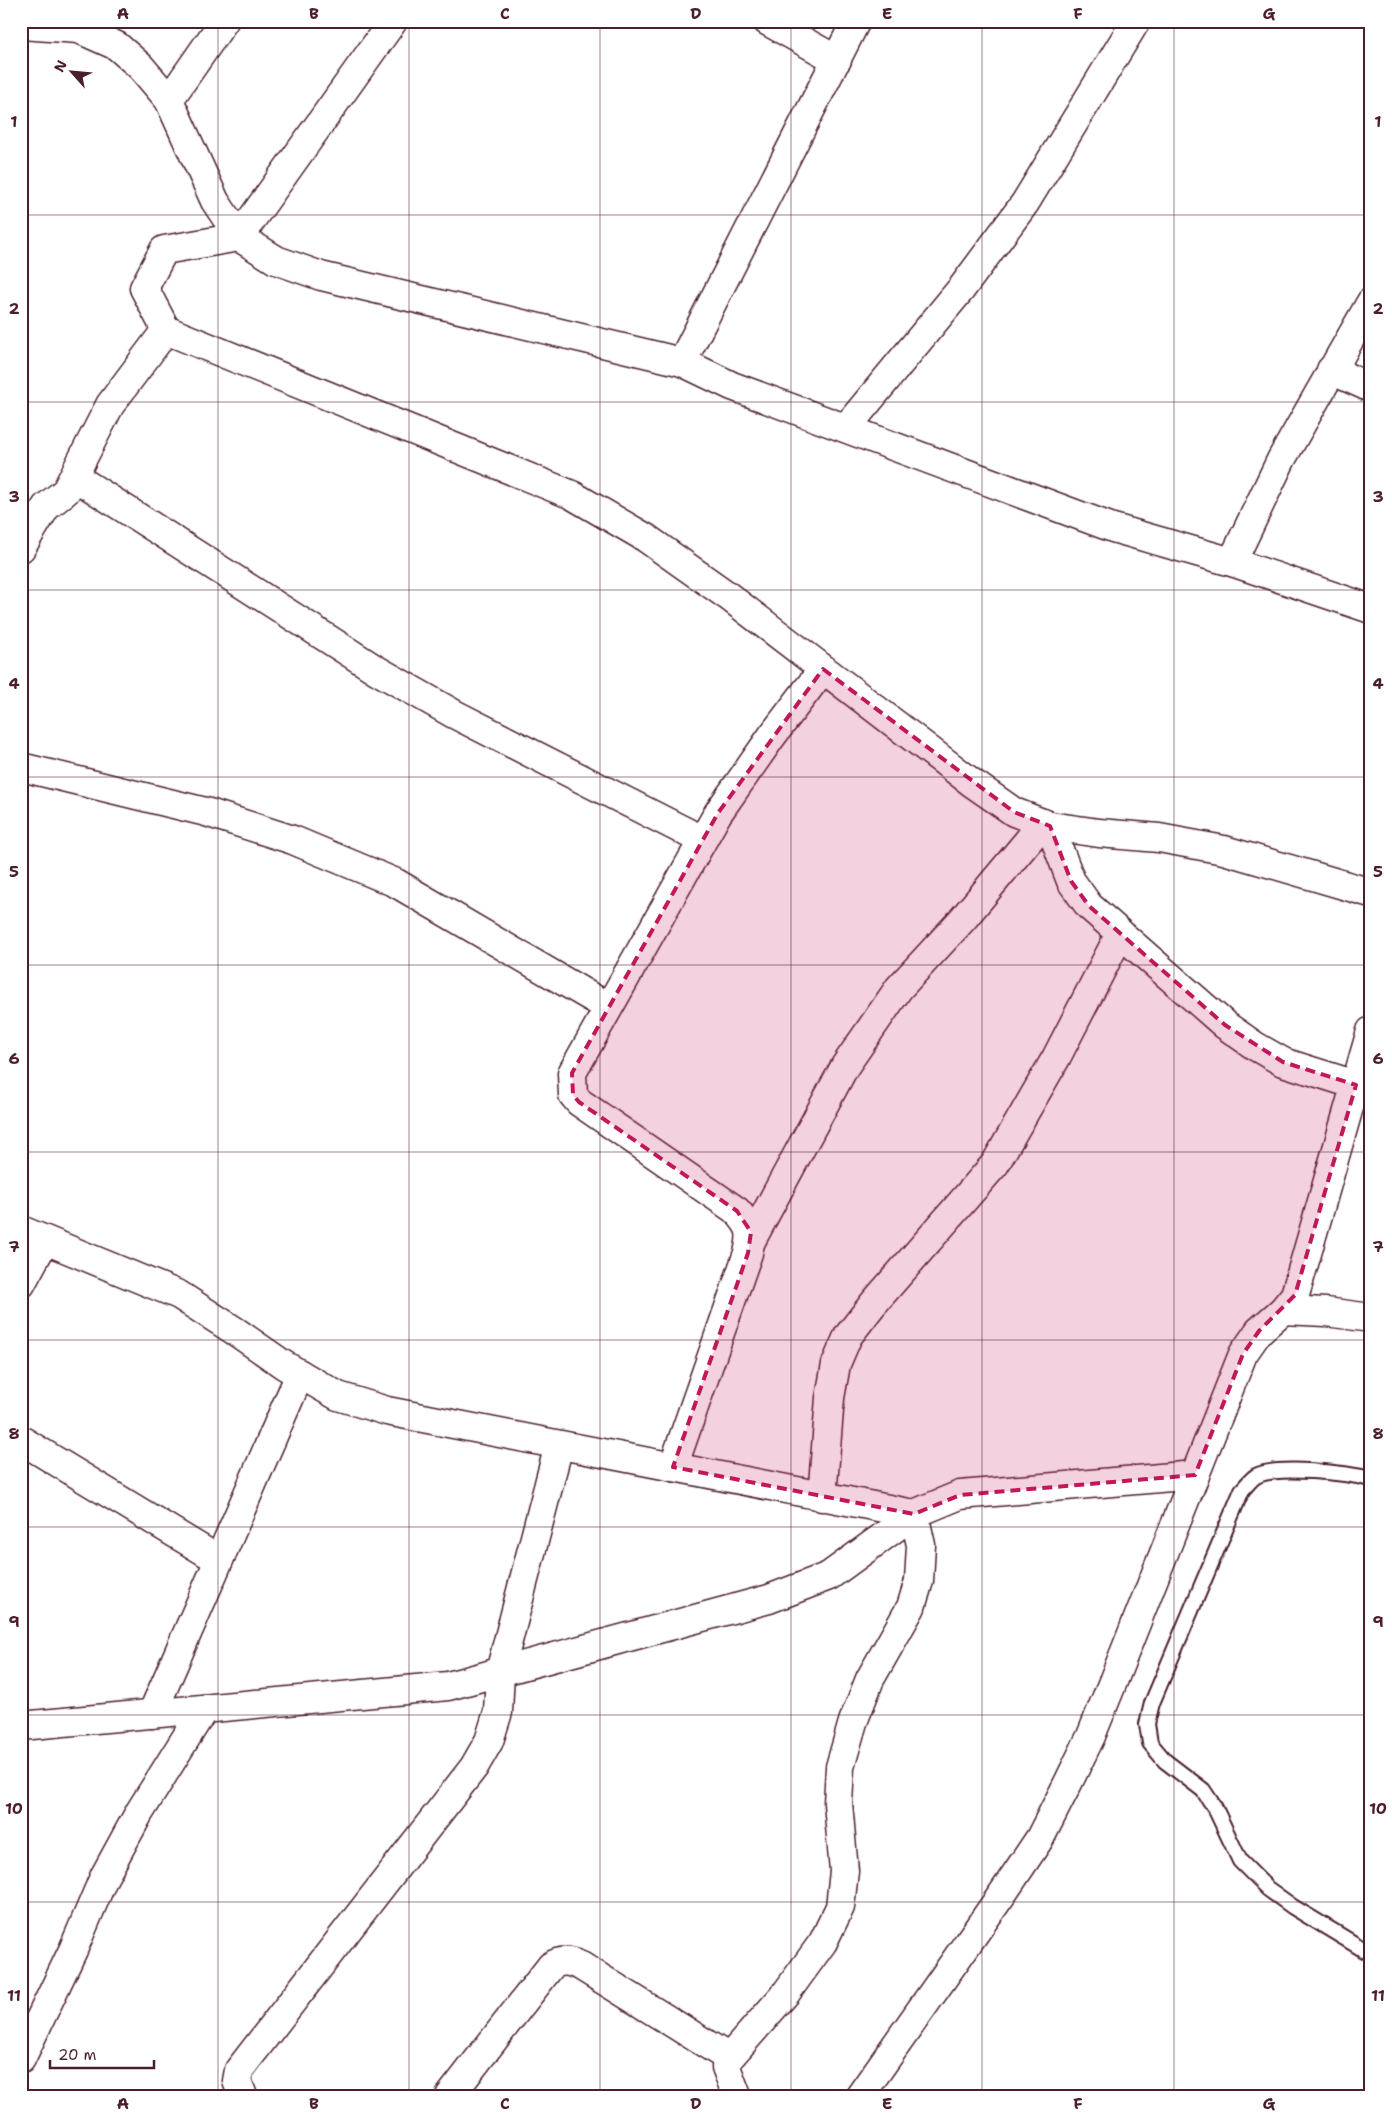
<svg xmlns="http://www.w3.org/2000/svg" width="1392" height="2117" font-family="'Shantell Sans',sans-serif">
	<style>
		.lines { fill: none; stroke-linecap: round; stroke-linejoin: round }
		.lane-casing { stroke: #4a1f2b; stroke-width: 18 }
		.street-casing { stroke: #4a1f2b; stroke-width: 31 }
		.lane { stroke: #fff; stroke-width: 14 }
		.street { stroke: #fff; stroke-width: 28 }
		.marked { fill: #c2185b; fill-opacity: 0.2; stroke: #c2185b; stroke-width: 4; stroke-dasharray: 10 6; stroke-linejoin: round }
		.grid { fill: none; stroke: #4a1f2b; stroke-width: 1; stroke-opacity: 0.55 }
		.neatline { fill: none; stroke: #4a1f2b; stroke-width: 2 }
		.grid-label { font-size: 16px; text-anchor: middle; font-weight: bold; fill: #4a1f2b }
	</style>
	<rect width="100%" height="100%" fill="#fff"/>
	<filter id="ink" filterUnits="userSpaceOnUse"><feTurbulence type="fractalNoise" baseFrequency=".02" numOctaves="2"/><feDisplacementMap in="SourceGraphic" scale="10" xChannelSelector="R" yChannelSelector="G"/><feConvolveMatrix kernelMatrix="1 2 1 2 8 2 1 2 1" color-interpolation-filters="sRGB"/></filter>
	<g filter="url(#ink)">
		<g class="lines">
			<defs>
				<path id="lane" d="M1371,1479C1347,1473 1276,1465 1256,1476C1251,1479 1246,1486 1242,1490L1152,1703L1147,1724L1150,1743L1165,1761L1203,1790L1215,1808L1240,1861L1268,1889L1293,1907L1371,1954"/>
				<g id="street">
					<path d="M767,21L837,60"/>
					<path d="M21,25L79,29L117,46L141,67L169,100L215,201L239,237L276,260L321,276L682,362L732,386L1113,528L1232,562L1371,609"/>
					<path d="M169,100L224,21"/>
					<path d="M166,330L572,495L646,538L728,596L971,782L1014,812L1050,826L1099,833L1159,838L1224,850L1371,893"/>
					<path d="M682,362L856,21"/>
					<path d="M1331,370L1371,388"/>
					<path d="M846,428L962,288L1025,203L1136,21"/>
					<path d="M86,484L375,669L454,714L702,840"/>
					<path d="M21,548L46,507L66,491L110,405L166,330L144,288L164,250L239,237L393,21"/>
					<path d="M1232,562L1281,460L1371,302"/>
					<path d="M21,767L206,812L293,840L396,883L608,1007"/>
					<path d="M1050,826L1071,881L1089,906L1225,1025L1255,1046L1283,1062L1356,1085"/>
					<path d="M21,1230L179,1295L235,1331L284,1365L338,1396L387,1411L914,1514L921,1545L919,1581L911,1607L870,1679L853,1722L840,1767L838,1803L844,1871L840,1907L823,1942L786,1993L729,2058L726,2067L737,2096"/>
					<path d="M751,1241L845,1066L899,988L962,920L1043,823"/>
					<path d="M21,1284L45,1240"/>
					<path d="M1283,1310L1326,1312L1371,1318"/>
					<path d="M21,1440L219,1560"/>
					<path d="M673,1467L748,1253C753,1232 751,1227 737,1211L579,1102L573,1095L572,1073L718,813L772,736L823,669"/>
					<path d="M822,1497L830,1398L836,1364L848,1336L873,1304L995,1164L1056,1058L1120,934"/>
					<path d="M152,1714L300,1374"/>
					<path d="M21,1726L448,1686L769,1599L829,1576L914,1514L960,1495L1195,1475"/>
					<path d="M21,2059L73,1950L104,1877L139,1813L204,1709"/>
					<path d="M243,2096L237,2081L239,2070L474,1767L489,1741L498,1712L500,1672L559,1445"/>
					<path d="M450,2096L551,1966C562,1959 569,1961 581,1966L729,2058"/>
					<path d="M860,2096L1003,1893L1040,1838L1067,1785L1091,1736L1112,1684L1243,1354L1259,1331L1283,1310L1295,1295L1371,1031"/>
				</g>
			</defs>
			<!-- lane casing -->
			<use href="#lane" class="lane-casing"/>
			<!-- street casing -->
			<use href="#street" class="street-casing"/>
			<!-- lane -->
			<use href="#lane" class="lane"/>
			<!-- street -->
			<use href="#street" class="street"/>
		</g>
	</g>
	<!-- marked area -->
	<path class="marked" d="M823,669L1014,812L1050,826L1071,881L1089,906L1225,1025L1283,1062L1356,1085L1295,1295L1259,1331L1243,1354L1195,1475L960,1495L914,1514L673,1467L748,1253L751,1232L737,1211L579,1102L573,1095L572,1073L718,813Z"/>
	<!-- grid -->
	<path class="grid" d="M218,21V2096M409,21V2096M600,21V2096M791,21V2096M982,21V2096M1174,21V2096M21,215H1371M21,402H1371M21,590H1371M21,777H1371M21,965H1371M21,1152H1371M21,1340H1371M21,1527H1371M21,1715H1371M21,1902H1371"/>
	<!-- margin -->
	<rect width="1392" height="2117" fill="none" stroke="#fff" stroke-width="55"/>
	<!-- north arrow -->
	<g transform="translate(72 72) rotate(297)" stroke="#ffffff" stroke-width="4" paint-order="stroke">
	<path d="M0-4L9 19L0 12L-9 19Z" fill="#4a1f2b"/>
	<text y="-8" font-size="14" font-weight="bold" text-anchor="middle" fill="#4a1f2b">N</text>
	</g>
	<!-- scale -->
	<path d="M50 2060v8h104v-8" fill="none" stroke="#4a1f2b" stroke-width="2.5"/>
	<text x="58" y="2060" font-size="15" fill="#4a1f2b" stroke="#ffffff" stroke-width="4" paint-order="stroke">20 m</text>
	<rect x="28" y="28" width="1336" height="2062" class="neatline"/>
	<g class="grid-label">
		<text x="123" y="19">A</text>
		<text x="314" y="19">B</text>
		<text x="505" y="19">C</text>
		<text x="696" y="19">D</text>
		<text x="887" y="19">E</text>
		<text x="1078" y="19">F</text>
		<text x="1269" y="19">G</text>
		<text x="14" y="127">1</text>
		<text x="1378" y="127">1</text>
		<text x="14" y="314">2</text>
		<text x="1378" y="314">2</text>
		<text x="14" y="502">3</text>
		<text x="1378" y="502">3</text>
		<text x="14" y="689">4</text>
		<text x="1378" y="689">4</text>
		<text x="14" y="877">5</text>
		<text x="1378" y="877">5</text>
		<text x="14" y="1064">6</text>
		<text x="1378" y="1064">6</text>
		<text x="14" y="1252">7</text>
		<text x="1378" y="1252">7</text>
		<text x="14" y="1439">8</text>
		<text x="1378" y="1439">8</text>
		<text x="14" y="1627">9</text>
		<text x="1378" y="1627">9</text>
		<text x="14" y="1814">10</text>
		<text x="1378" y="1814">10</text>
		<text x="14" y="2001">11</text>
		<text x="1378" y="2001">11</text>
		<text x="123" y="2109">A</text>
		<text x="314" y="2109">B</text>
		<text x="505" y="2109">C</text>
		<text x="696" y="2109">D</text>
		<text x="887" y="2109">E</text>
		<text x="1078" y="2109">F</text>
		<text x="1269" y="2109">G</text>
	</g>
</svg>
